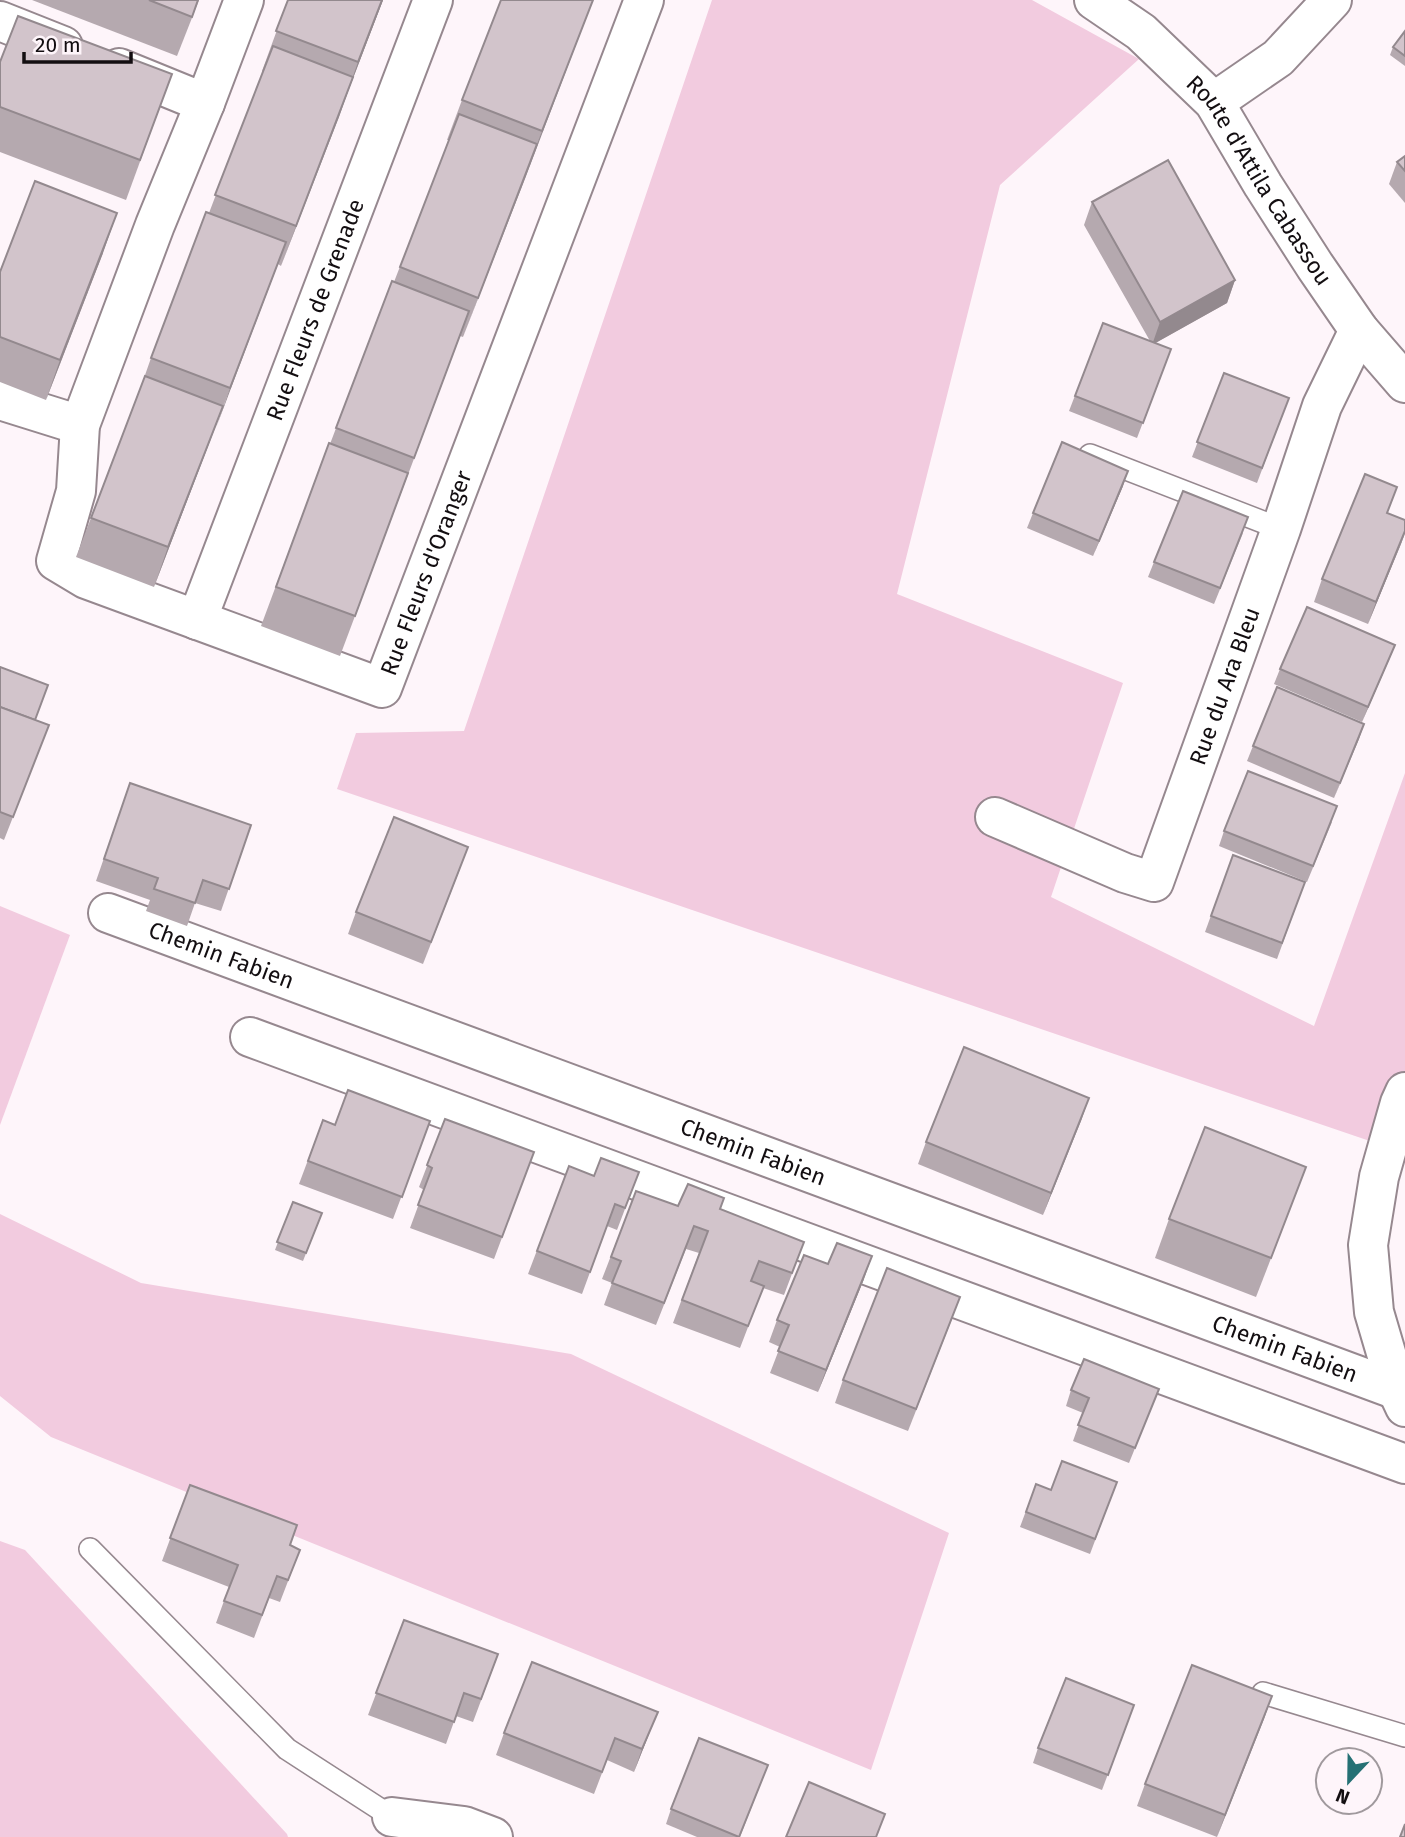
<svg xmlns="http://www.w3.org/2000/svg" width="1405" height="1837" font-family="'Fira Sans',sans-serif">
	<style>
		.green { fill: #f2cbdf }
		.lines { fill: none; stroke-linecap: round; stroke-linejoin: round }
		.service-casing { stroke: #96888f; stroke-width: 24 }
		.minor-casing { stroke: #96888f; stroke-width: 42 }
		.secondary-casing { stroke: #96888f; stroke-width: 42 }
		.service { stroke: #fff; stroke-width: 21 }
		.minor { stroke: #fff; stroke-width: 38 }
		.secondary { stroke: #fff; stroke-width: 38 }
		.wall { fill: #b5a9af }
		.shaded-wall { fill: #93898e }
		.building { fill: #d2c4cb; stroke: #93898e; stroke-width: 2 }
		.labels { text-anchor: middle; dominant-baseline: central; stroke-width: 5; stroke-linejoin: round; paint-order: stroke }
		.street-label { font-size: 23px; fill: #130e11; stroke: #fef5fa }
	</style>
	<rect width="100%" height="100%" fill="#fef5fa"/>
	<!-- green -->
	<g class="green">
		<path d="M712,0H1032L1139,59L1000,185L897,594L1123,683L1051,897L1314,1026L1405,773V1153L337,789L356,733L464,731Z"/>
		<path d="M0,906L70,935L0,1125Z"/>
		<path d="M0,1214L141,1283L571,1354L949,1533L871,1770L51,1437L0,1396Z"/>
		<path d="M0,1541L25,1550L287,1834L288,1837H0Z"/>
	</g>
	<g class="lines">
		<defs>
			<g id="service">
				<path d="M1090,455L1281,529"/>
				<path d="M90,1549L287,1749L392,1817"/>
				<path d="M1263,1693L1405,1736"/>
			</g>
			<g id="minor">
				<path id="s1" d="M244,0L205,103L155,225L80,425L76,491L56,561L86,579L382,688L644,0"/>
				<path d="M0,21L63,46"/>
				<path d="M119,68L205,103"/>
				<path d="M1214,102L1278,58L1332,0"/>
				<path d="M0,400L80,425"/>
				<path id="s2" d="M197,620L433,0"/>
				<path id="s3" d="M995,817L1125,873L1154,882L1281,529L1322,406L1359,330"/>
				<path id="s4" d="M108,913L1397,1390"/>
				<path d="M250,1037L1405,1464"/>
				<path d="M392,1817L464,1826L493,1837"/>
			</g>
			<g id="secondary">
				<path id="s5" d="M1094,0L1141,32L1214,102L1263,185L1315,266L1359,330L1405,383"/>
				<path d="M1405,1092L1400,1103L1379,1177L1368,1245L1374,1312L1397,1390L1405,1407"/>
			</g>
		</defs>
		<!-- service casing -->
		<use href="#service" class="service-casing"/>
		<!-- minor casing -->
		<use href="#minor" class="minor-casing"/>
		<!-- secondary casing -->
		<use href="#secondary" class="secondary-casing"/>
		<!-- service -->
		<use href="#service" class="service"/>
		<!-- minor -->
		<use href="#minor" class="minor"/>
		<!-- secondary -->
		<use href="#secondary" class="secondary"/>
	</g>
	<!-- wall -->
	<g class="wall">
		<path d="M32,0H199L177,56Z"/>
		<path d="M288,0H383L281,266L278,264L154,587L76,557L137,398L151,358L209,213L263,71H262Z"/>
		<path d="M593,0L463,337L460,336L340,656L261,626L329,443L330,444L392,281L394,282L449,140H447L462,100Z"/>
		<path d="M1405,31V66L1390,55L1393,47Z"/>
		<path d="M0,62L172,74L126,200L0,152Z"/>
		<path d="M1405,156V203L1389,184L1397,162Z"/>
		<path d="M1092,202L1235,280L1227,303L1155,343L1171,349L1137,438L1069,411L1103,323L1150,341L1084,225Z"/>
		<path d="M103,253L46,400L0,382V272Z"/>
		<path d="M1224,373L1289,398L1257,483L1192,457Z"/>
		<path d="M1123,486L1093,556L1027,528L1033,513Z"/>
		<path d="M1388,513L1405,533L1368,624L1314,602L1322,579Z"/>
		<path d="M1243,533L1214,604L1148,577L1154,562Z"/>
		<path d="M1395,645L1362,722L1274,684L1280,669Z"/>
		<path d="M0,667L35,720L49,725L4,840L0,838Z"/>
		<path d="M1364,724L1334,798L1247,761L1253,746Z"/>
		<path d="M130,783L251,825L221,911L195,903L187,926L146,911L150,900L96,881Z"/>
		<path d="M1332,822L1307,882L1219,846L1224,831Z"/>
		<path d="M1233,855L1305,882L1277,959L1205,932Z"/>
		<path d="M460,869L423,964L348,934L356,912Z"/>
		<path d="M1089,1098L1043,1215L918,1164L926,1142Z"/>
		<path d="M445,1119L534,1152L494,1259L410,1228L424,1190L419,1187Z"/>
		<path d="M323,1120L335,1125L430,1121L393,1219L299,1184Z"/>
		<path d="M569,1166L594,1176L639,1172L617,1230L607,1226L582,1294L528,1274Z"/>
		<path d="M636,1191L678,1206L720,1209L804,1242L784,1295L763,1288L740,1348L673,1323L699,1253L686,1249L656,1325L604,1305L612,1283L602,1279Z"/>
		<path d="M293,1202L322,1213L303,1261L275,1250Z"/>
		<path d="M1291,1207L1256,1297L1155,1258L1169,1219Z"/>
		<path d="M864,1279L818,1392L770,1373L780,1347L769,1342L777,1320Z"/>
		<path d="M952,1319L908,1431L835,1403L843,1380Z"/>
		<path d="M1159,1389L1129,1463L1073,1441L1083,1413L1066,1406L1071,1390Z"/>
		<path d="M1117,1482L1090,1554L1020,1527L1036,1484L1051,1490Z"/>
		<path d="M190,1485L290,1545L300,1550L280,1602L269,1598L254,1638L216,1623L229,1587L162,1561Z"/>
		<path d="M404,1620L498,1655L473,1722L456,1716L446,1744L368,1715Z"/>
		<path d="M1272,1696L1217,1837L1137,1806L1145,1784Z"/>
		<path d="M1134,1705L1102,1790L1033,1763L1038,1748Z"/>
		<path d="M504,1733L649,1734L634,1772L607,1760L594,1794L496,1755Z"/>
		<path d="M768,1765L740,1837H697L666,1824L671,1809Z"/>
	</g>
	<!-- shaded-wall -->
	<g class="shaded-wall">
		<path d="M382,0H383L344,102L358,62Z"/>
		<path d="M593,0L523,184L463,337L542,131Z"/>
		<path d="M353,77L339,117L281,266L296,226Z"/>
		<path d="M117,213L103,253L46,400L60,360Z"/>
		<path d="M286,242L271,282L216,428L230,388Z"/>
		<path d="M1235,280L1227,303L1152,345L1160,322Z"/>
		<path d="M223,406L208,446L154,587L168,547Z"/>
		<path d="M1128,471L1123,486L1093,556L1099,541Z"/>
		<path d="M1405,533L1401,544L1368,624L1376,602Z"/>
		<path d="M1395,645L1389,660L1362,722L1368,707Z"/>
		<path d="M1364,724L1359,739L1334,798L1340,783Z"/>
		<path d="M1089,1098L1081,1121L1043,1215L1051,1193Z"/>
		<path d="M872,1256L864,1279L818,1392L826,1370Z"/>
		<path d="M1272,1696L1264,1719L1217,1837L1225,1815Z"/>
		<path d="M658,1712L649,1734L634,1772L642,1749Z"/>
	</g>
	<!-- building -->
	<g class="building">
		<path d="M149,0H198L192,17Z"/>
		<path d="M288,0H382L358,62L276,31Z"/>
		<path d="M501,0H593L542,131L462,100Z"/>
		<path d="M18,16L172,74L140,160L0,107V62Z"/>
		<path d="M1405,31V56L1393,47Z"/>
		<path d="M273,46L353,77L296,226L215,195Z"/>
		<path d="M459,114L537,144L478,298L400,267Z"/>
		<path d="M1405,156V171L1397,162Z"/>
		<path d="M1168,160L1235,280L1160,322L1092,202Z"/>
		<path d="M35,181L117,213L60,360L0,337V272Z"/>
		<path d="M206,212L286,242L230,388L151,358Z"/>
		<path d="M392,281L469,311L414,458L336,428Z"/>
		<path d="M1103,323L1171,349L1143,423L1075,396Z"/>
		<path d="M1224,373L1289,398L1262,468L1197,442Z"/>
		<path d="M145,376L223,406L168,547L91,518Z"/>
		<path d="M1062,442L1128,471L1099,541L1033,513Z"/>
		<path d="M329,443L408,473L355,616L276,587Z"/>
		<path d="M1365,474L1397,487L1387,513L1405,520V531L1376,602L1322,579Z"/>
		<path d="M1183,491L1248,517L1220,588L1154,562Z"/>
		<path d="M1307,607L1395,645L1368,707L1280,669Z"/>
		<path d="M0,667L48,685L35,720L0,707Z"/>
		<path d="M1277,687L1364,724L1340,783L1253,746Z"/>
		<path d="M0,707L49,725L13,817L0,812Z"/>
		<path d="M1248,771L1337,806L1313,866L1224,831Z"/>
		<path d="M130,783L251,825L229,889L203,880L195,903L154,889L158,878L104,859Z"/>
		<path d="M394,817L468,847L431,942L356,912Z"/>
		<path d="M1233,855L1305,882L1282,943L1211,916Z"/>
		<path d="M964,1047L1089,1098L1051,1193L926,1142Z"/>
		<path d="M348,1090L430,1121L402,1197L308,1161L323,1120L335,1125Z"/>
		<path d="M445,1119L534,1152L502,1237L418,1205L432,1168L427,1165Z"/>
		<path d="M1205,1127L1306,1167L1271,1258L1169,1219Z"/>
		<path d="M601,1158L639,1172L625,1208L615,1204L590,1272L537,1251L569,1166L594,1176Z"/>
		<path d="M688,1184L724,1198L720,1209L804,1242L792,1273L759,1261L751,1281L764,1286L748,1326L682,1300L708,1231L694,1226L664,1303L612,1283L621,1261L611,1257L636,1191L678,1206Z"/>
		<path d="M293,1202L322,1213L306,1253L277,1242Z"/>
		<path d="M837,1243L872,1256L826,1370L778,1351L789,1325L777,1320L804,1255L828,1264Z"/>
		<path d="M887,1268L960,1297L916,1409L843,1380Z"/>
		<path d="M1084,1359L1159,1389L1135,1448L1078,1425L1089,1398L1071,1390Z"/>
		<path d="M1062,1461L1117,1482L1095,1539L1026,1512L1036,1484L1051,1490Z"/>
		<path d="M190,1485L297,1525L290,1545L300,1550L288,1580L277,1576L262,1615L224,1601L238,1565L170,1538Z"/>
		<path d="M404,1620L498,1654L481,1699L464,1693L454,1722L376,1693Z"/>
		<path d="M532,1662L658,1712L642,1749L615,1738L602,1772L504,1733Z"/>
		<path d="M1192,1665L1272,1696L1225,1815L1145,1784Z"/>
		<path d="M1066,1678L1134,1705L1108,1775L1038,1748Z"/>
		<path d="M699,1738L768,1765L739,1837L671,1809Z"/>
		<path d="M809,1782L885,1814L876,1837H786Z"/>
		<path d="M1405,1824V1837H1400Z"/>
	</g>
	<g class="labels">
		<!-- street labels -->
		<g class="street-label">
			<text stroke="none"><textPath href="#s5" startOffset="248">Route d'Attila Cabassou</textPath></text>
			<text stroke="none"><textPath href="#s2" startOffset="332">Rue Fleurs de Grenade</textPath></text>
			<text stroke="none"><textPath href="#s1" startOffset="1068">Rue Fleurs d'Oranger</textPath></text>
			<text stroke="none"><textPath href="#s3" startOffset="380">Rue du Ara Bleu</textPath></text>
			<text stroke="none"><textPath href="#s4" startOffset="121">Chemin Fabien</textPath></text>
			<text stroke="none"><textPath href="#s4" startOffset="688">Chemin Fabien</textPath></text>
			<text stroke="none"><textPath href="#s4" startOffset="1255">Chemin Fabien</textPath></text>
		</g>
	</g>
	<!-- north arrow -->
	<g transform="translate(1349 1781) rotate(202)"><circle r="33" fill="#fef5fa" stroke="#a0999d" stroke-width="2"/>
	<path d="M0-5L12 26L0 18L-12 26Z" fill="#257074"/>
	<text y="-10" font-size="19" font-weight="bold" text-anchor="middle" fill="#130e11">N</text>
	</g>
	<!-- scale -->
	<path d="M24 52v10h107v-10" fill="none" stroke="#130e11" stroke-width="3.5"/>
	<text x="35" y="52" font-size="21" fill="#130e11" stroke="#fef5fa" stroke-width="5" paint-order="stroke">20 m</text>
</svg>
